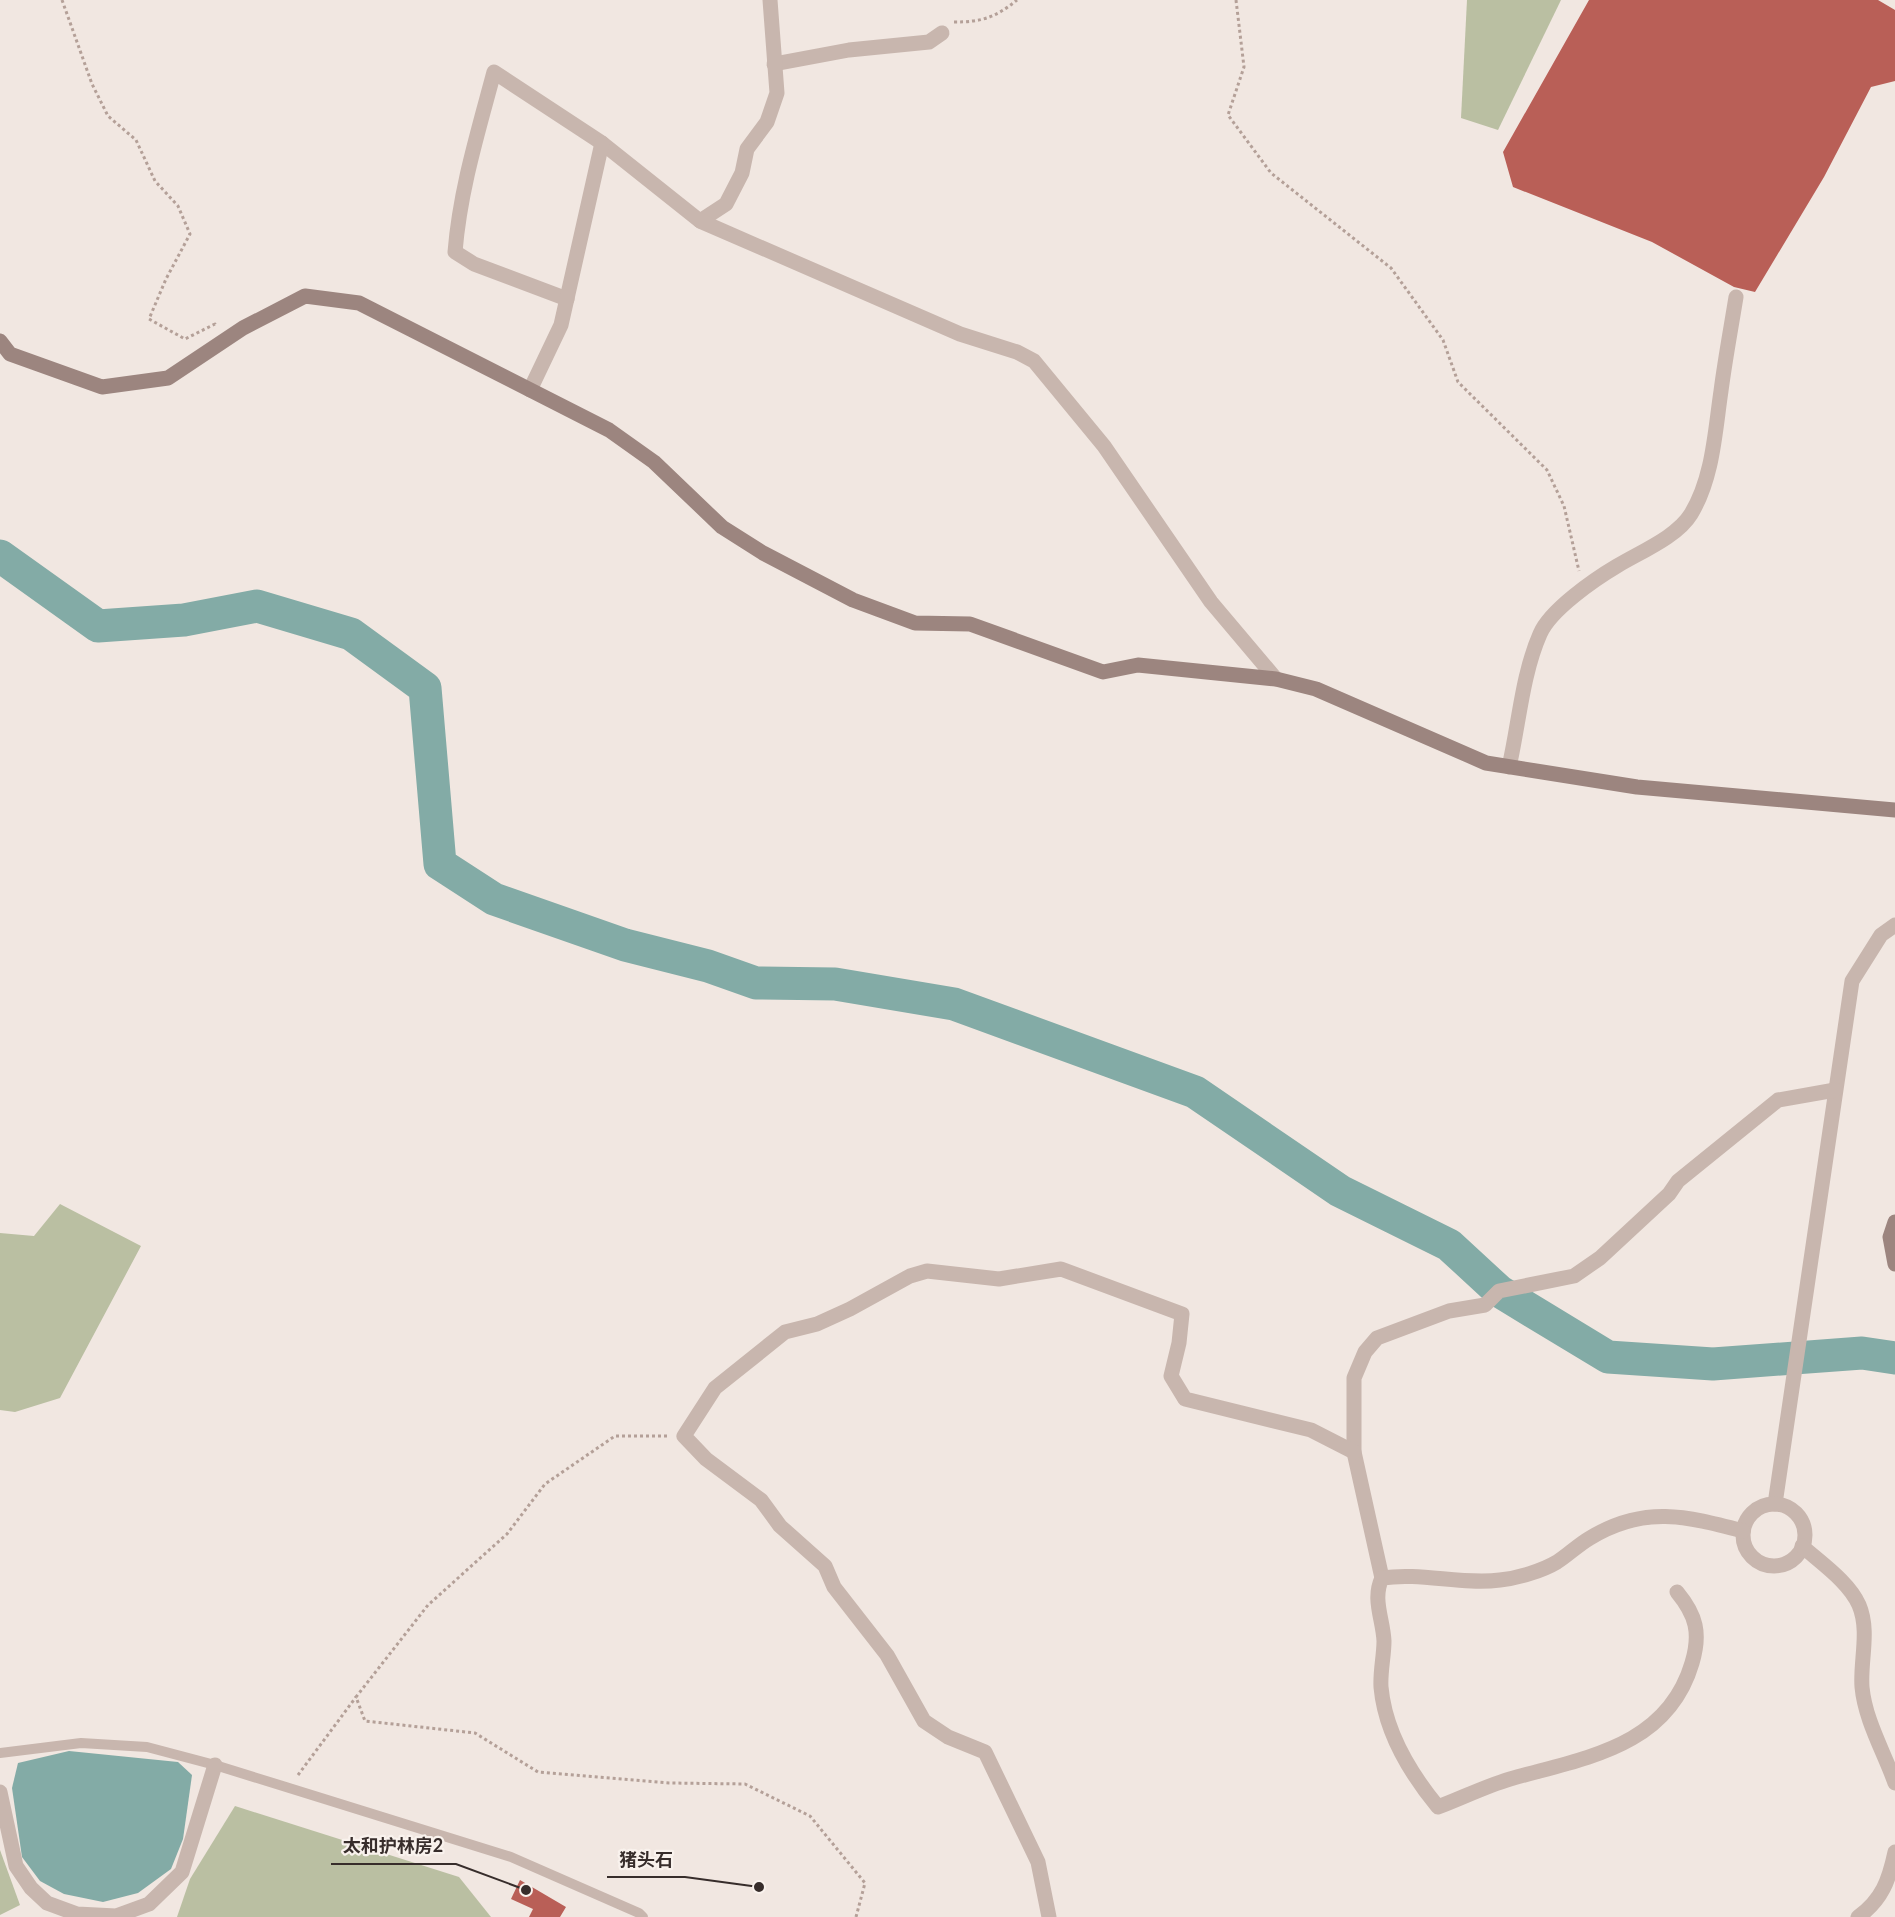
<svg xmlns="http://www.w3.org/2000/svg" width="1895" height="1917" font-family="Lato,'Noto Sans SC',sans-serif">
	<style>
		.green { fill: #babfa2 }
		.water { fill: #83aba6 }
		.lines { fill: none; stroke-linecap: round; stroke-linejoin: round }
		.river { stroke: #83aba6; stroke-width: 33 }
		.building { fill: #b95f57 }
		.path { stroke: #b4a098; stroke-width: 3; stroke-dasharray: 3 3; stroke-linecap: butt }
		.lane { stroke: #c8b6ae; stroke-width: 10 }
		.street { stroke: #c8b6ae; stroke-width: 15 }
		.secondary { stroke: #9c857f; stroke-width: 15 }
		.leader { fill: none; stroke: #372d2b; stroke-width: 2 }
		.callout-dot { fill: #372d2b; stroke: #f9f2ed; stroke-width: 2 }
		.callout-label { font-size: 18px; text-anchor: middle; font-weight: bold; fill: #372d2b; stroke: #f9f2ed; stroke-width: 4.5; stroke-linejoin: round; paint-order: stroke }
	</style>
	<rect width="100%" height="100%" fill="#f1e7e1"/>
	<!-- green -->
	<g class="green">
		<path d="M1467,0H1561L1498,130L1461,118Z"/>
		<path d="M60,1204L141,1246L60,1398L15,1412L0,1410V1233L34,1236Z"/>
		<path d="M235,1806L459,1877L491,1917H177L190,1879Z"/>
		<path d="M0,1850L20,1905L0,1915Z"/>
	</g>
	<!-- water -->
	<path class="water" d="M69,1751L178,1762L192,1775L183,1839L171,1869L138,1893L103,1902L64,1894L40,1881L22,1857L12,1788L18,1763Z"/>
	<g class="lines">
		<!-- river -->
		<path class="river" d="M0,556L98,626L184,620L257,606L351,634L425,688L440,864L494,899L625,945L708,966L756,983L835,984L954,1004L1195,1092L1340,1191L1449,1245L1499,1291L1608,1357L1713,1364L1862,1353L1895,1358"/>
	</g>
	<!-- building -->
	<g class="building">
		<path d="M1589,0H1878L1895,10V81L1871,87L1824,177L1755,292L1734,287L1652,242L1513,187L1503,152Z"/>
		<path d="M520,1880L566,1907L560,1917H529L533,1909L511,1899Z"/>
	</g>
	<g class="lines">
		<!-- path -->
		<g class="path">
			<path d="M62,0L92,84L108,116L136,140L155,181L178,206L190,234L166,279L149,319L185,339L215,324L216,326"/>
			<path d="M1236,0L1244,67L1228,115L1271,173L1391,268L1443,340L1458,382L1547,470L1564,506L1579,571"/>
			<path d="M954,22C981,22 995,18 1017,0"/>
			<path d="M667,1436H615L545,1484L507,1534L428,1605L356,1697L365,1721L475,1733L538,1772L669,1783L745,1784L810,1816L865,1883L856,1917"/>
			<path d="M298,1775L356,1697"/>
		</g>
		<!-- lane -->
		<path class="lane" d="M0,1753L81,1743L147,1747L215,1765L511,1857L639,1913L643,1917"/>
		<!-- street -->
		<g class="street">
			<path d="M774,64L849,50L929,42L942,33"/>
			<path d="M700,221L726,204L742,173L747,149L767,122L777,93L770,0"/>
			<path d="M567,299L474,264L455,252C460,190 478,132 494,72L602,143L700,221L960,334L1017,352L1034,361L1104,446L1211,602L1276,679"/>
			<path d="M530,390L561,325L602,143"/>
			<path d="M1509,767C1519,724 1522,675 1540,634C1550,610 1595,579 1617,566C1640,552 1677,537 1691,514C1713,478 1715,431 1721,391C1725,360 1731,328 1736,297"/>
			<path d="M1775,1504L1852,981L1881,935L1895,925"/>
			<circle cx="1774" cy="1535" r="31"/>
			<path d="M1802,1546C1821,1563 1849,1582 1859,1605C1870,1631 1860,1661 1862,1687C1865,1720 1884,1752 1895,1783"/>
			<path d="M1382,1578L1354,1452V1378L1365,1352L1377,1338L1449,1311L1485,1305L1499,1291L1574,1276L1600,1258L1669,1194L1678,1181L1778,1100L1835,1090"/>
			<path d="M1677,1592C1696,1615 1701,1633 1692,1663C1667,1748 1583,1758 1510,1779C1486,1786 1462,1798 1438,1807C1410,1773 1385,1732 1381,1687C1380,1672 1384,1656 1384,1641C1383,1619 1372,1599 1382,1578C1421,1572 1461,1585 1500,1580C1518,1578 1542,1571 1557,1562C1568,1555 1578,1545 1590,1538C1644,1505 1686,1516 1743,1531"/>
			<path d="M0,1792L16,1866L31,1888L47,1903L77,1914L116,1916L149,1904L182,1872L215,1765"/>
			<path d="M1049,1917L1038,1862L985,1752L948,1737L924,1721L887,1655L834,1587L825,1566L780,1526L761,1500L706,1459L684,1436L715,1388L785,1332L817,1324L850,1309L910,1276L927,1271L999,1279L1061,1269L1182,1314L1179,1343L1171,1376L1185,1399L1311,1430L1354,1452"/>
			<path d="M1858,1917C1882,1900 1889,1880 1895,1852"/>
		</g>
		<!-- secondary -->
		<g class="secondary">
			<path d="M0,341L10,354L102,387L168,378L243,328L305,296L359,303L609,430L654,462L722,527L763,553L853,600L915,623L970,624L1103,672L1138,665L1276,679L1316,689L1486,763L1637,787L1895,810"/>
			<path d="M1895,1222L1890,1237L1895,1264"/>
		</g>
	</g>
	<!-- callouts -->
	<path class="leader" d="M526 1890L456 1864H331M759 1887L685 1877H607"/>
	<g class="callout-dot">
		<circle cx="526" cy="1890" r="6"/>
		<circle cx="759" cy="1887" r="6"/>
	</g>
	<g class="callout-label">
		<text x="393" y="1852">太和护林房2</text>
		<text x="646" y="1866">猪头石</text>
	</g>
</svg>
